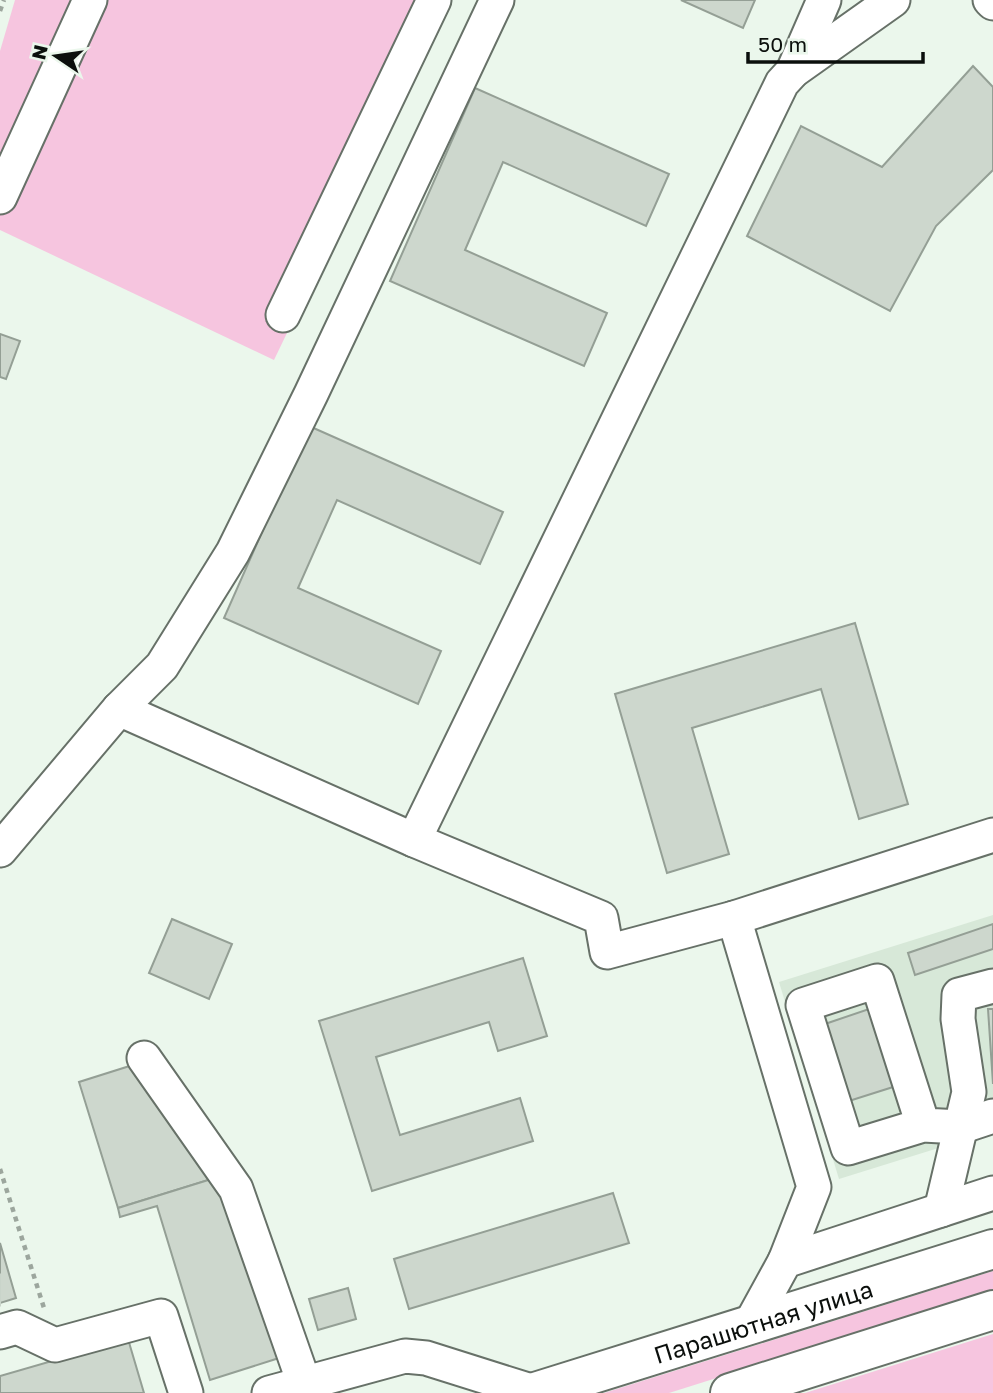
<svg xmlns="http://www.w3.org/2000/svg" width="993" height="1393" font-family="'Golos Text',sans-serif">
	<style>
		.built { fill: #d7e8d8 }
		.green { fill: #f6c5df }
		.building { fill: #cdd7cd; stroke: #949f95; stroke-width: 2 }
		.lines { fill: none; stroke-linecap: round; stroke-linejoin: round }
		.minor-tunnel { stroke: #c9d4ca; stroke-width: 33; stroke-dasharray: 33 17; stroke-linecap: butt }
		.minor-casing { stroke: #677168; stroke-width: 37 }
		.major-casing { stroke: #677168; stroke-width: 42 }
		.path { stroke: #9ca69d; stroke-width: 4.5; stroke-dasharray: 5 5; stroke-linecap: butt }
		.minor { stroke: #fff; stroke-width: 33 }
		.major { stroke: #fff; stroke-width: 38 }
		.labels { text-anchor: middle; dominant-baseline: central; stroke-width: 6; stroke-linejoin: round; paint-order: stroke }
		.street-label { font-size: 24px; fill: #0b0f0c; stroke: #ebf7ec }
	</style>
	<rect width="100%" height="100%" fill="#ebf7ec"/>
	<!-- built -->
	<path class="built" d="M993,915V1131L839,1179L779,982Z"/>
	<!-- green -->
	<g class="green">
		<path d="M15,0H447L274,360L0,230V51Z"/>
		<path d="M993,1271V1291L669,1393H604Z"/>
		<path d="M993,1334V1393H805Z"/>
	</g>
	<!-- building -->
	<g class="building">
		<path d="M681,0H755L743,28Z"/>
		<path d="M973,66L993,87V170L936,226L890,311L747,236L801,126L882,167Z"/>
		<path d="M475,88L669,174L646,226L503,162L465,250L607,313L584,366L390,281Z"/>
		<path d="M0,334L20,341L6,379L0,377Z"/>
		<path d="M309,426L503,512L480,564L337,500L298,588L441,651L418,704L224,618Z"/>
		<path d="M855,623L908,804L859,819L821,689L692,728L729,854L667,873L615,694Z"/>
		<path d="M172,919L232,944L209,999L149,973Z"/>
		<path d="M993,924V949L915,975L908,953Z"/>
		<path d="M523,958L547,1036L498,1051L489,1022L376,1057L400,1135L520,1098L533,1141L372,1191L319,1021Z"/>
		<path d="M869,1009L893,1087L849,1101L825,1024Z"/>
		<path d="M988,1009H993V1084Z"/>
		<path d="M136,1064L218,1177L118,1208L79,1082Z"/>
		<path d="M218,1177L279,1358L210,1380L157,1206L120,1217L118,1208Z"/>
		<path d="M613,1193L629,1243L409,1309L394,1259Z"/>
		<path d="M0,1243L16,1298L0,1303Z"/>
		<path d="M348,1288L356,1319L318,1330L309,1299Z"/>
		<path d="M128,1339L144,1393H0V1376Z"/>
	</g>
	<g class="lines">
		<!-- minor-tunnel -->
		<path class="minor-tunnel" d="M0,1290H1"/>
		<defs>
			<g id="minor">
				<path d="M990,0L993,3"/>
				<path d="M793,71L824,0"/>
				<path d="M0,197L90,0"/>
				<path d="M283,315L434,0"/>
				<path d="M119,709L414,840L601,918L607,952L734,918L993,835"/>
				<path d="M414,840L782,83L793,71L893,0"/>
				<path d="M0,850L119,709L162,666L233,552L311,394L497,0"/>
				<path d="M734,918L814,1187L785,1261"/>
				<path d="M144,1058L236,1189L304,1383"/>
				<path d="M923,1125L877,981L803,1005L848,1148L923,1125L960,1127L993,1116"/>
				<path d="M941,1210L969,1092L958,1019L959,995L993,986"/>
				<path d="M751,1323L785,1261L993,1193"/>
				<path d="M0,1332L17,1327L55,1345L161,1316L186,1393"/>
				<path d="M269,1393L405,1356L426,1358L534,1392"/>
			</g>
			<g id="major">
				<path id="s1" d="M532,1393L993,1249"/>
				<path d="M730,1393L993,1310"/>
			</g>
		</defs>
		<!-- minor casing -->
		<use href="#minor" class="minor-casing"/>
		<!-- major casing -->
		<use href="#major" class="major-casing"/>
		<!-- path -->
		<g class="path">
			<path d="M0,11L4,0"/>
			<path d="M0,1169L44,1308"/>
		</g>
		<!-- minor -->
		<use href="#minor" class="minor"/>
		<!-- major -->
		<use href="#major" class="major"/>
	</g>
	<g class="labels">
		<!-- street labels -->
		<g class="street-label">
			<text stroke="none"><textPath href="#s1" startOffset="242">Парашютная улица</textPath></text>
		</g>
	</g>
	<!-- north arrow -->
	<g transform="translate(56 56) rotate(283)" stroke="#ebf7ec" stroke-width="5" paint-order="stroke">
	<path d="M0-5L12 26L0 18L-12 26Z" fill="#0b0f0c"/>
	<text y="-10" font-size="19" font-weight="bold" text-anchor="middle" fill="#0b0f0c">N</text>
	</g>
	<!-- scale -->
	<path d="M748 52v10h175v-10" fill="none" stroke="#0b0f0c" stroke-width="3.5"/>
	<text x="758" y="52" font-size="21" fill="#0b0f0c" stroke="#ebf7ec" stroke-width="5" paint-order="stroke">50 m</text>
</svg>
